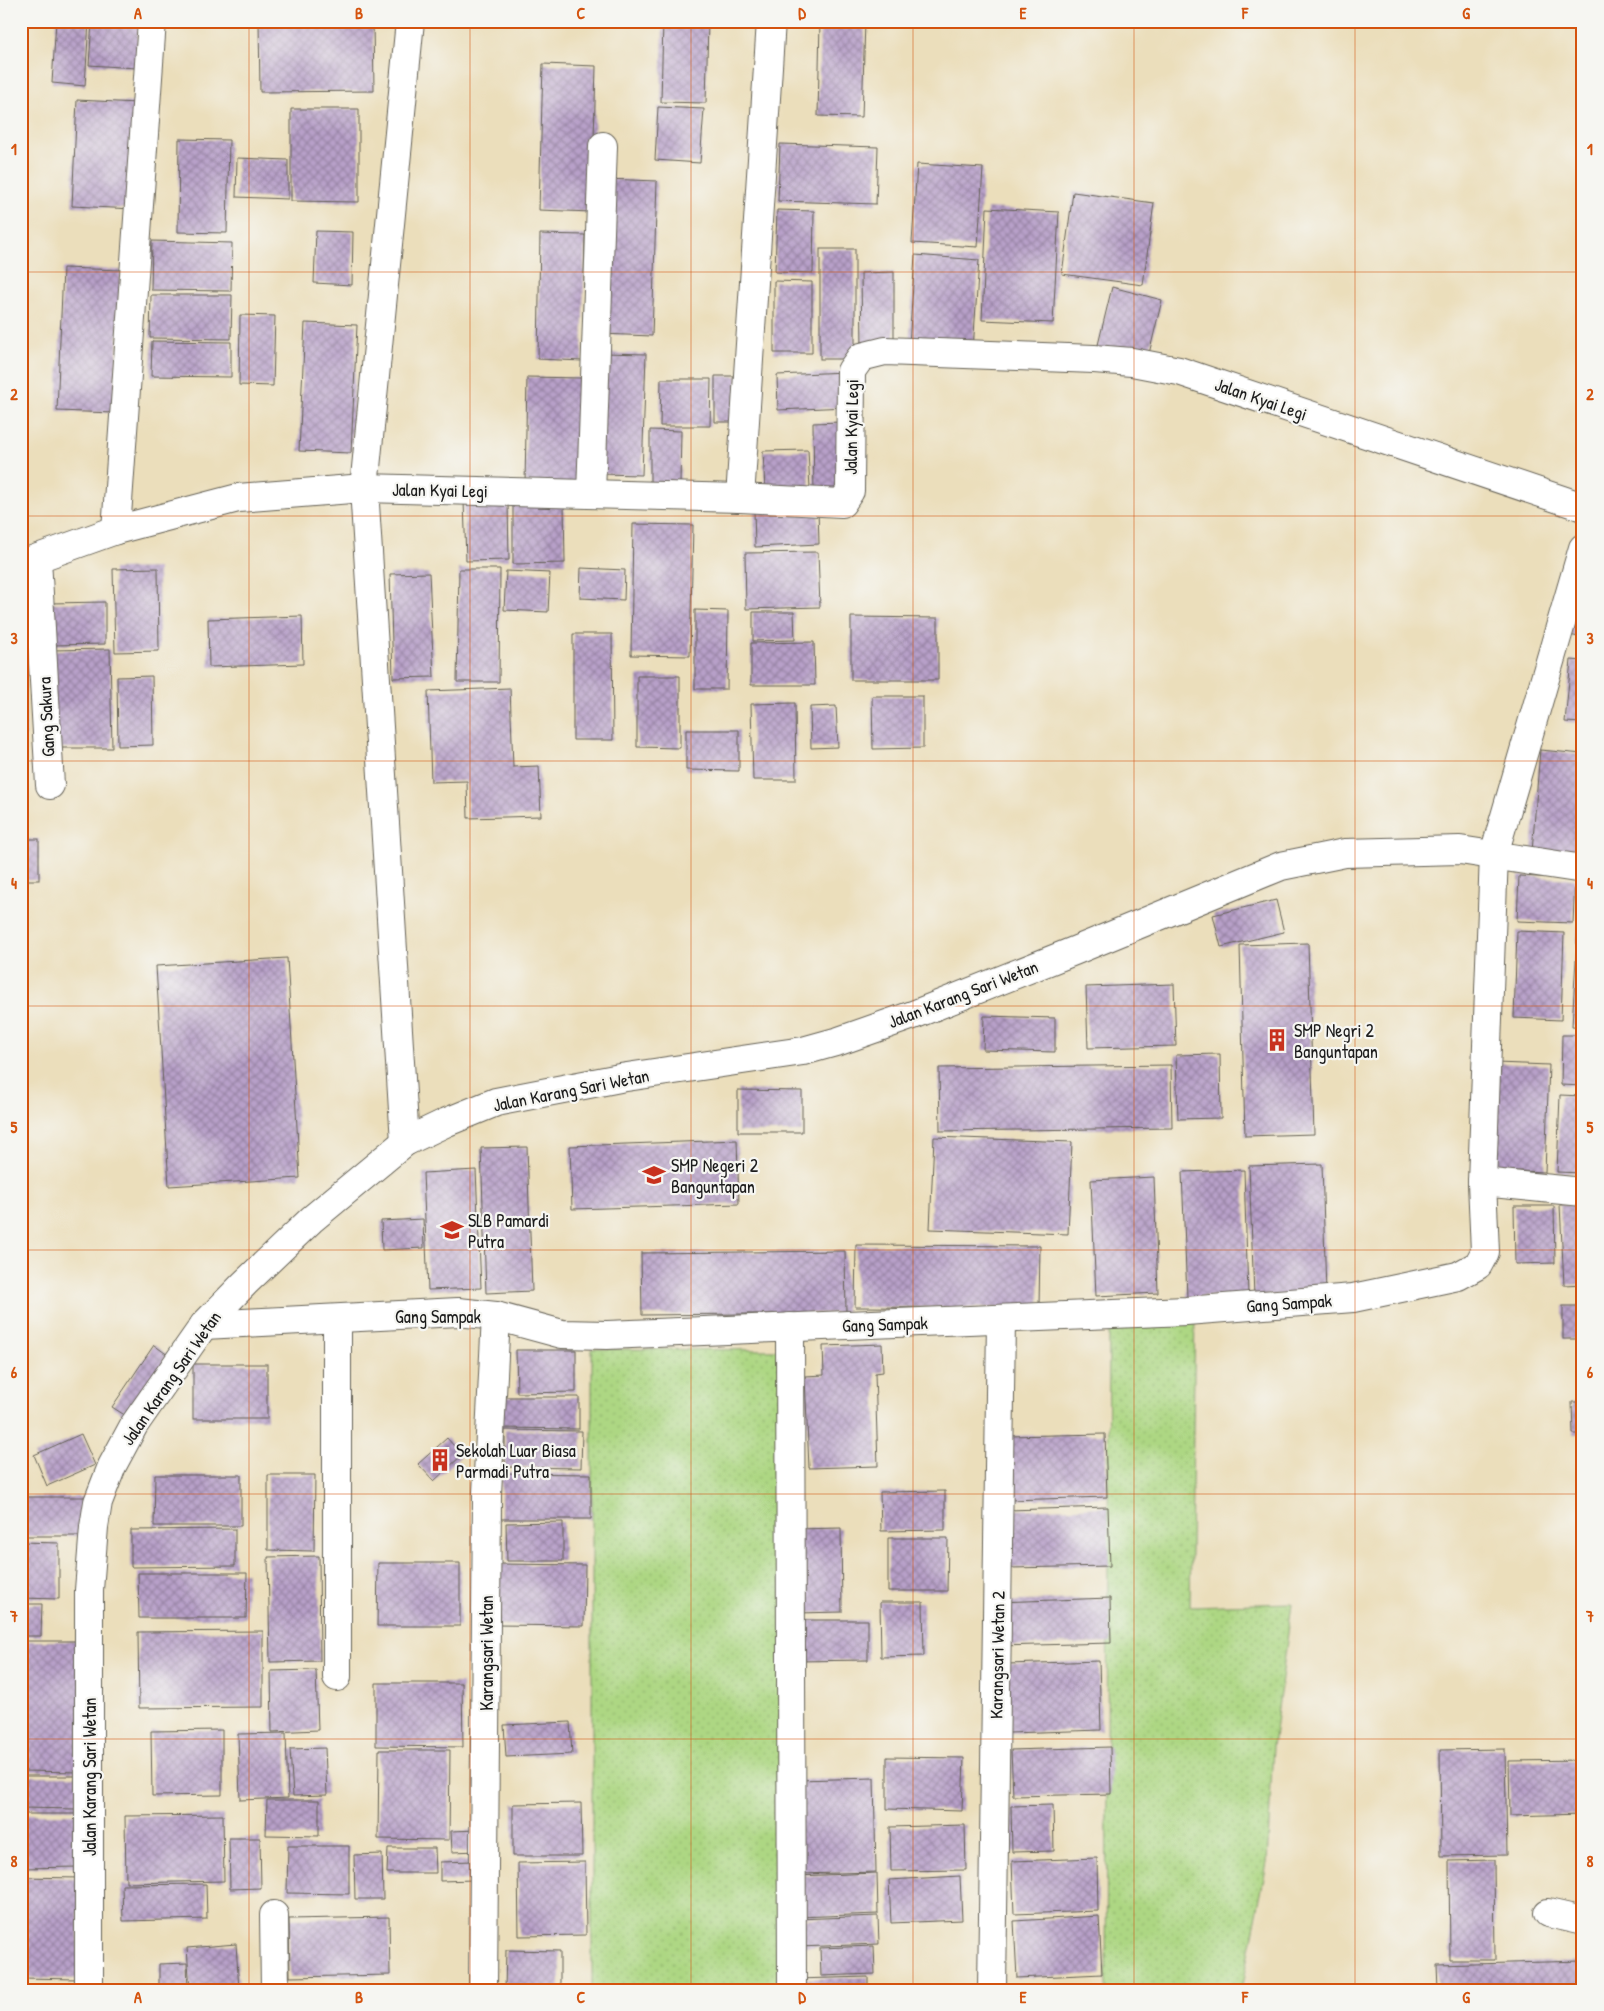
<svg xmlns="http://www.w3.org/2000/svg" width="1604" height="2011" font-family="'Patrick Hand',sans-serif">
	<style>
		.grass { fill: url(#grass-dots); stroke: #647a50 }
		.building { fill: url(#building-cross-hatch) }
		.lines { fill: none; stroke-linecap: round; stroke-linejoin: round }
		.minor-casing { stroke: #646054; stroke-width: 30 }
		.minor { stroke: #fff; stroke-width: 28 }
		.grid { fill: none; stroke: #d4530e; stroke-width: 1; stroke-opacity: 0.55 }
		.labels { text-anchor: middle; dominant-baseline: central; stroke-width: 4.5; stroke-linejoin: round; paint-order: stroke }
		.street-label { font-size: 18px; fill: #1c1c1c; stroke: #f6f6f2 }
		.poi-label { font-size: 18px; fill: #1c1c1c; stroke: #f6f6f2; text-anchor: start }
		.neatline { fill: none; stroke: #d4530e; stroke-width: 2 }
		.grid-label { font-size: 16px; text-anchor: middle; font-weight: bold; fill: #d4530e }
	</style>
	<defs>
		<pattern id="grass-dots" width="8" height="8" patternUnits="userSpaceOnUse" patternTransform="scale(1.25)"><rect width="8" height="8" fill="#add783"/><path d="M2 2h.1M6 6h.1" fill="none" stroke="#94b871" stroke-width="1.8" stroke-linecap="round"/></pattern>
		<pattern id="building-cross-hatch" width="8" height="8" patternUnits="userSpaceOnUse" patternTransform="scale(1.25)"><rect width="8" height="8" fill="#b8a0c9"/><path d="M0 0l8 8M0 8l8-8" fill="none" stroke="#9582a2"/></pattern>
	</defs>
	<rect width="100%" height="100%" fill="#f6f6f2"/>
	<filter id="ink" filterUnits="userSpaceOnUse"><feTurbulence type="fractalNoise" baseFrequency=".02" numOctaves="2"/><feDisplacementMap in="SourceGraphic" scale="10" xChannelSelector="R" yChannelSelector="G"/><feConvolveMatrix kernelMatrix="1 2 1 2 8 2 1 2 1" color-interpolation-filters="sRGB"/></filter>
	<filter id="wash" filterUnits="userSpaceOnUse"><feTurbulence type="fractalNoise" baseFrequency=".0096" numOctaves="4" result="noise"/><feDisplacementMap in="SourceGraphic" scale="20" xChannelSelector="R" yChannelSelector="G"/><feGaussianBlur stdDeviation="1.12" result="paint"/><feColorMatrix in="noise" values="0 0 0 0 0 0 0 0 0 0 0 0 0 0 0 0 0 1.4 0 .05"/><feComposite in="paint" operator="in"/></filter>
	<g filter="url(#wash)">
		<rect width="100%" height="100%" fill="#ebdebb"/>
		<!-- grass -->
		<g class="grass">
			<path d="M1195,1317L1190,1606L1292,1603L1273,1746L1267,1863L1242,1990H1106L1109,1322Z"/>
			<path d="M592,1349L788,1350V1990H592Z"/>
		</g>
		<g id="blocks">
			<!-- building -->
			<g class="building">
				<path d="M56,21H89L85,86L52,83Z"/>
				<path d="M92,21H139L136,68L89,65Z"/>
				<path d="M259,21H373L374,91L260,92Z"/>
				<path d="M663,21H708L706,103L661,102Z"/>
				<path d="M820,21H865L862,117L818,116Z"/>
				<path d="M543,64L596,66L592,212L539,210Z"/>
				<path d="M77,100L137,103L133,209L72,206Z"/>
				<path d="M658,107L704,109L700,163L655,160Z"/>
				<path d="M291,109H359V202L291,201Z"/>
				<path d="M179,139L229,140L227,233L178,232Z"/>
				<path d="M780,144L878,147L876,204L778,201Z"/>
				<path d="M237,158L288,160V199L236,197Z"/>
				<path d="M917,164L983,168L978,247L912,243Z"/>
				<path d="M606,179L657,181L652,336L601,334Z"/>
				<path d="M1073,192L1154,203L1143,285L1062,274Z"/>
				<path d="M987,208L1059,212L1053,323L982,320Z"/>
				<path d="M777,210L814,211L813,273L775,272Z"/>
				<path d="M316,231L353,232L352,285L314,283Z"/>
				<path d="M540,234L585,235L582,361L538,359Z"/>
				<path d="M152,241L232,243L231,291L151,290Z"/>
				<rect x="820" y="249" width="35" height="110"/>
				<path d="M915,255L979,260L973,350L909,345Z"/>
				<path d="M63,268L121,270L114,413L57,411Z"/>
				<path d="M894,272V350H862L861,273Z"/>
				<path d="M774,281L812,282V353H774Z"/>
				<path d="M1112,287L1162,300L1147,362L1097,349Z"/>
				<path d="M151,295H232L231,339L150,338Z"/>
				<path d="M240,315L275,316L273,386L239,385Z"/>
				<path d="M305,323L357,325L351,453L299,451Z"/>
				<path d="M152,341L231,342V377L151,376Z"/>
				<path d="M603,353L646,354L642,475L600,474Z"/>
				<path d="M845,372L847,407L778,410L777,375Z"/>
				<path d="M715,376H737L738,422H715Z"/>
				<path d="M527,377L581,378L579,484L525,483Z"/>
				<path d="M661,379H711L710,426H660Z"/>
				<path d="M841,422L844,493L814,494L813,423Z"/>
				<path d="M650,430L681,431L680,484L650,483Z"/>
				<path d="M808,450L810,489L765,490L763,451Z"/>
				<path d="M464,501H508L509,560L466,561Z"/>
				<path d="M564,505L565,563L513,564V506Z"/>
				<path d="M818,509L819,544L755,547L754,510Z"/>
				<path d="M633,524L693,525L690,656L631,655Z"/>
				<path d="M818,552L820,607L746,609L745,553Z"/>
				<path d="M158,568L159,651L115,652L113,569Z"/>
				<path d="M581,568L625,570L624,600L580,598Z"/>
				<path d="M459,569H500L499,682H457Z"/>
				<path d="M506,571L550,573L548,612L504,610Z"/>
				<path d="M429,573L434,677L393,678L390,574Z"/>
				<path d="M1573,598L1583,600V638L1565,634Z"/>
				<path d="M105,602V644L51,645L50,603Z"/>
				<path d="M695,610L728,611L727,689H695Z"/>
				<path d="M753,612H794L795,640L753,641Z"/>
				<path d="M302,616L303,664L209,667L208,619Z"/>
				<path d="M851,617L938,618V680H851Z"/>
				<path d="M573,634H612L613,740H573Z"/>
				<path d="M814,642L815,685H751V643Z"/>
				<path d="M21,643H23L26,736H21Z"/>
				<path d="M110,649L112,748H52L50,650Z"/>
				<path d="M1571,660L1583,661V723L1565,722Z"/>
				<path d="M152,676L153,745L118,746L117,677Z"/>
				<path d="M637,676H680V748L637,747Z"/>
				<path d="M510,688L513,767L539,766L541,816L468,818L467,781L431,782L428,691Z"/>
				<path d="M872,696H923V748L873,749Z"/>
				<path d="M795,703L796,780H753L751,704Z"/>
				<path d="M836,706L838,747L811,748L810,707Z"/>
				<path d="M686,730H739V771L686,770Z"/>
				<path d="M1540,750L1583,754L1582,856L1532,852Z"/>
				<rect x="21" y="839" width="18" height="41"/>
				<path d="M1519,876L1575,879L1573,923L1517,921Z"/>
				<rect x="1580" y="884" width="3" height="35"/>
				<path d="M1276,900L1284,932L1221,947L1213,915Z"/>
				<path d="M1578,926L1583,927V1027L1572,1026Z"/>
				<path d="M1517,931L1564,933L1561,1020L1514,1018Z"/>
				<path d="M1308,943L1314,1134L1245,1136L1240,945Z"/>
				<path d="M287,958L300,1178L169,1186L156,966Z"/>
				<path d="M1174,984L1176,1046L1088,1048L1086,987Z"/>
				<path d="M984,1016L1055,1018V1052L983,1050Z"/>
				<path d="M1562,1035H1583V1086L1561,1085Z"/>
				<path d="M1220,1054L1221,1118L1178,1119L1176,1055Z"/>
				<path d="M1496,1063L1549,1065L1545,1172L1492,1170Z"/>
				<path d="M1171,1065L1172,1128L940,1131L939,1068Z"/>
				<path d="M738,1090L802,1091V1132H738Z"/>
				<path d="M1560,1095L1583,1096V1173L1557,1172Z"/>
				<path d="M934,1137L1072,1142L1068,1234L930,1229Z"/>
				<path d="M737,1140L739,1204L572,1209L570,1146Z"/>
				<path d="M527,1147L532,1291L486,1293L481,1148Z"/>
				<path d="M1322,1164L1326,1293L1254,1296L1249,1166Z"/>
				<path d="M476,1170L481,1288L428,1290L423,1173Z"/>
				<path d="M1244,1170L1248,1295L1187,1297L1182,1172Z"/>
				<path d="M1154,1177L1158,1293L1096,1296L1091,1180Z"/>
				<path d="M1583,1204V1284L1564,1285L1560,1205Z"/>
				<path d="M1514,1206H1554L1555,1263L1515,1264Z"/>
				<path d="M423,1219L424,1248L382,1250L381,1221Z"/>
				<path d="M856,1245L1040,1246L1039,1308L855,1307Z"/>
				<path d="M845,1251L846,1313L642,1315L641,1253Z"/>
				<rect x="1563" y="1306" width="20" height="33"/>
				<path d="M882,1344L883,1372L875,1373L878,1466L809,1468L805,1376L824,1375L823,1346Z"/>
				<path d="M154,1345L176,1361L134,1421L112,1407Z"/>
				<path d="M516,1350H576V1392L517,1393Z"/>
				<rect x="193" y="1364" width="74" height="55"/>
				<path d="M500,1397H579V1429L500,1428Z"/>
				<path d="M1572,1402H1583V1434H1573Z"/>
				<path d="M505,1430L582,1431L581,1468L505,1467Z"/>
				<path d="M81,1434L95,1465L47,1486L34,1455Z"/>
				<path d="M1105,1434L1107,1497L1009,1500L1008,1436Z"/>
				<path d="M447,1438L462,1455L434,1481L418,1464Z"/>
				<path d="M501,1473L591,1474V1519H501Z"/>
				<path d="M155,1475H241V1526H154Z"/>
				<path d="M268,1475H315L314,1551L268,1550Z"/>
				<path d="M945,1491V1530L881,1531L880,1492Z"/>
				<rect x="21" y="1497" width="68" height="39"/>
				<path d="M1108,1507L1110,1566L1010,1568L1008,1510Z"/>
				<path d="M563,1522V1561H507L506,1523Z"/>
				<path d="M841,1528L842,1612L798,1613L796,1529Z"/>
				<path d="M235,1529V1566L131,1567V1530Z"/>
				<path d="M888,1538H948L947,1591H888Z"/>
				<path d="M21,1542L59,1543V1599L21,1598Z"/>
				<path d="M319,1556L320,1661L270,1662L268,1557Z"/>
				<path d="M378,1563H460V1626H377Z"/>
				<path d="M497,1564L585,1565L584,1626L496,1625Z"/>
				<path d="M138,1573H247L246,1618H139Z"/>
				<path d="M1110,1598L1111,1643L1000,1646L998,1602Z"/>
				<path d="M880,1602H923L924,1656L881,1657Z"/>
				<path d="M21,1604H42L41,1636H21Z"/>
				<path d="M795,1620H868V1660L796,1661Z"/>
				<path d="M263,1631V1707L139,1708L138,1632Z"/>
				<path d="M21,1641H82L81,1772L21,1771Z"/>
				<path d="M1099,1661L1101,1730L1009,1733L1007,1664Z"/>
				<path d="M316,1670L318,1730L272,1732L271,1671Z"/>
				<path d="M376,1683H462L463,1747L376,1746Z"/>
				<path d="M570,1722L572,1754L506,1757L504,1725Z"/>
				<path d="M222,1730V1795L152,1796L151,1731Z"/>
				<path d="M286,1733L288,1798L240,1800L238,1734Z"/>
				<path d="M1110,1747L1111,1794L1013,1796L1011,1750Z"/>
				<path d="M325,1748L327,1795L293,1796L290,1749Z"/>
				<path d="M1505,1749L1507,1855L1441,1856L1440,1750Z"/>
				<path d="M379,1750H450L449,1840L378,1839Z"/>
				<path d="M887,1757L964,1758L962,1811L887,1809Z"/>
				<path d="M1583,1760V1814L1510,1816L1509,1761Z"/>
				<path d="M21,1776H78L77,1809L21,1808Z"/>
				<path d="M874,1778L876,1872L800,1874L797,1780Z"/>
				<path d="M267,1800H319V1836L266,1835Z"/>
				<path d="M581,1803L582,1856H513V1804Z"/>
				<path d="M1053,1805L1054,1851L1012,1852L1011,1806Z"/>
				<path d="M21,1814H79V1867L21,1868Z"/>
				<path d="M223,1815L224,1881L126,1883L125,1816Z"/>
				<path d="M965,1825L966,1870L891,1871L890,1827Z"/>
				<path d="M478,1830L479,1851L452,1852L451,1831Z"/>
				<path d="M229,1838H260L261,1888L230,1889Z"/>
				<path d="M288,1846H349V1894L287,1893Z"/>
				<path d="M388,1848H435L436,1873H387Z"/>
				<path d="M382,1854L383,1899H355L354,1855Z"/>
				<path d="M1097,1858L1098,1911L1014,1914L1012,1861Z"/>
				<path d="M1494,1860L1495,1960H1450L1449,1861Z"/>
				<path d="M474,1861V1880L440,1881V1862Z"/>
				<path d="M585,1862L586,1935L519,1936L518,1863Z"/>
				<path d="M877,1873L878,1914L797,1917L795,1876Z"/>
				<path d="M960,1876L962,1920L891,1923L889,1880Z"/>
				<path d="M21,1877L79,1878L78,1979L21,1978Z"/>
				<path d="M206,1884L207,1919L123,1921L122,1885Z"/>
				<path d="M878,1916L879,1944L798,1947L797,1919Z"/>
				<path d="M1099,1916L1102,1974L1017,1978L1014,1921Z"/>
				<path d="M389,1917L390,1975L290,1977L289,1919Z"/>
				<path d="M236,1944L239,1990H190L187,1948Z"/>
				<path d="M874,1946L875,1974L821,1976L820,1948Z"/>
				<path d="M506,1950L560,1951V1990H505Z"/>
				<path d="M1583,1961V1990H1438L1437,1965Z"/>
				<path d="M187,1963L188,1990H159V1964Z"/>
				<path d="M868,1977V1990H795V1979Z"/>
			</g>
		</g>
	</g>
	<g filter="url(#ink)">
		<use href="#blocks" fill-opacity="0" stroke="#646054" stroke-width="1"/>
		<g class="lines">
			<defs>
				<g id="minor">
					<path d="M591,494L603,146"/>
					<path d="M740,498L771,21"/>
					<path d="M116,530L152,21"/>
					<path d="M37,559L50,785"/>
					<path d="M21,564L116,530L238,498L364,488L740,498L842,503L850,491L851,371L861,357L885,351L1094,359L1132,362L1179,371L1583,507"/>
					<path d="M405,1142L364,488L410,21"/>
					<path d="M1482,1182L1583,1192"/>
					<path d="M204,1325L458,1312L496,1316L562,1334L607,1335L1186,1311L1353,1298L1458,1276L1478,1265L1485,1252L1482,1182L1494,854L1583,548"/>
					<path d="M790,1327L792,1990"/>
					<path d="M337,1677V1319"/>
					<path d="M1548,1913L1583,1921"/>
					<path d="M274,1915L275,1990"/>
					<path d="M89,1990V1590L94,1527L98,1502L112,1466L134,1425L204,1325L245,1283L312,1219L405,1142L447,1122L496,1102L620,1078L803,1051L839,1041L913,1015L1074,951L1281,866L1345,853L1460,850L1583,869"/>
					<path d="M483,1990L487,1494L496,1316"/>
					<path d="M992,1990L1001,1319"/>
				</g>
			</defs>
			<!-- minor casing -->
			<use href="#minor" class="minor-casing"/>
			<!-- minor -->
			<use href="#minor" class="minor"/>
		</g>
	</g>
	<!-- grid -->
	<path class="grid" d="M249,21V1990M470,21V1990M691,21V1990M913,21V1990M1134,21V1990M1355,21V1990M21,272H1583M21,516H1583M21,761H1583M21,1006H1583M21,1250H1583M21,1494H1583M21,1739H1583"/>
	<!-- icons -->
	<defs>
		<symbol id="building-bare" viewBox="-9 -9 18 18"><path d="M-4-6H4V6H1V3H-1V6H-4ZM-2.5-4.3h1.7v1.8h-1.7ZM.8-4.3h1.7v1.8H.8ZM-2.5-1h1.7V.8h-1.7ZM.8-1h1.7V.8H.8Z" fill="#c8321e" stroke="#f6f6f2" stroke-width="2.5" paint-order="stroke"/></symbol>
		<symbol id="school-bare" viewBox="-9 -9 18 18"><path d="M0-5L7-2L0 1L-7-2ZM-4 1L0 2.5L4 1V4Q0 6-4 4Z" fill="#c8321e" stroke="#f6f6f2" stroke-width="2.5" paint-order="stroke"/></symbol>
	</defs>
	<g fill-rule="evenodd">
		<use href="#building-bare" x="1261" y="1024" width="32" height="32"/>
		<use href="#school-bare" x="638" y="1159" width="32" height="32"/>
		<use href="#school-bare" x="436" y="1214" width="32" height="32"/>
		<use href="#building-bare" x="424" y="1444" width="32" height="32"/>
	</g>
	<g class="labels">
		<!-- street labels -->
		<g class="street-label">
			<text transform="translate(1261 399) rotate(19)">Jalan Kyai Legi</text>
			<text transform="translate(851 427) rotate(-89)">Jalan Kyai Legi</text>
			<text transform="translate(440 490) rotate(1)">Jalan Kyai Legi</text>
			<text transform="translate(46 717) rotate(-93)">Gang Sakura</text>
			<text transform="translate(963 994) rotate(-21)">Jalan Karang Sari Wetan</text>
			<text transform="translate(571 1090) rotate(-11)">Jalan Karang Sari Wetan</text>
			<text transform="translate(1289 1303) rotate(-4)">Gang Sampak</text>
			<text x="438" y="1316">Gang Sampak</text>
			<text transform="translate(885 1324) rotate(-2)">Gang Sampak</text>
			<text transform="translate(171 1378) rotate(-55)">Jalan Karang Sari Wetan</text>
			<text transform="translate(486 1653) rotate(-90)">Karangsari Wetan</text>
			<text transform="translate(997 1655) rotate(-89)">Karangsari Wetan 2</text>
			<text transform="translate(89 1777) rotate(-90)">Jalan Karang Sari Wetan</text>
		</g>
		<!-- poi labels -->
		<g class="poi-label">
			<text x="1294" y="1030">SMP Negri 2<tspan x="1294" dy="21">Banguntapan</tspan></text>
			<text x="671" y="1165">SMP Negeri 2<tspan x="671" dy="21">Banguntapan</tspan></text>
			<text x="468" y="1220">SLB Pamardi<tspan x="468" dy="21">Putra</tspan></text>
			<text x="456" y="1450">Sekolah Luar Biasa<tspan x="456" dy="21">Parmadi Putra</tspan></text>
		</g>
	</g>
	<!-- margin -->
	<rect width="1604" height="2011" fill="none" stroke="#f6f6f2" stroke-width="55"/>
	<rect x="28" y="28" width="1548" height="1956" class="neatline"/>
	<g class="grid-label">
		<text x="138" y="19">A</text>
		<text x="359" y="19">B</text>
		<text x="581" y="19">C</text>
		<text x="802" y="19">D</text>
		<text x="1023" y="19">E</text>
		<text x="1245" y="19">F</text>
		<text x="1466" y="19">G</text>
		<text x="14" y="155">1</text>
		<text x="1590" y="155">1</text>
		<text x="14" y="400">2</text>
		<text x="1590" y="400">2</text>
		<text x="14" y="644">3</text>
		<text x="1590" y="644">3</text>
		<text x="14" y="889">4</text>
		<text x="1590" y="889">4</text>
		<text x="14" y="1133">5</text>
		<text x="1590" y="1133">5</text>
		<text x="14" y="1378">6</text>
		<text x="1590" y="1378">6</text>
		<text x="14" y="1622">7</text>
		<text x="1590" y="1622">7</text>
		<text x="14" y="1867">8</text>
		<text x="1590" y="1867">8</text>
		<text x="138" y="2003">A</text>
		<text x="359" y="2003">B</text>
		<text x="581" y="2003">C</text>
		<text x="802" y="2003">D</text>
		<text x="1023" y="2003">E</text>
		<text x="1245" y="2003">F</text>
		<text x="1466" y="2003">G</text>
	</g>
</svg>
